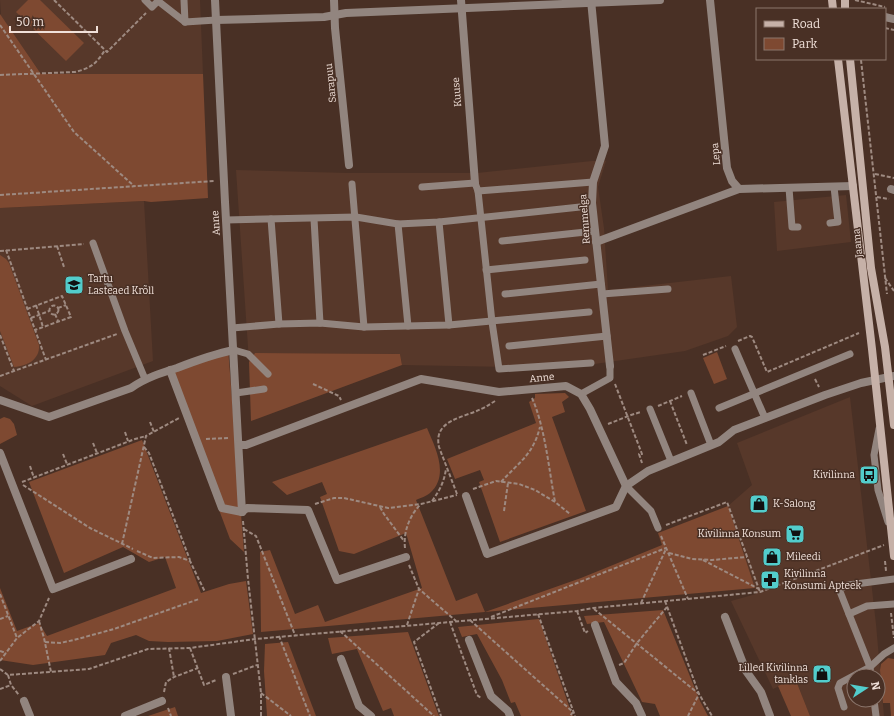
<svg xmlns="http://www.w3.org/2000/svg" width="894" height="716" font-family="Bitter,serif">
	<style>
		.built { fill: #57382a; fill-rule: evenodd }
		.green { fill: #7e4931 }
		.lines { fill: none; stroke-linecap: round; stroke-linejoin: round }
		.path { stroke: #9e8a81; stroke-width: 2; stroke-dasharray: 4 2; stroke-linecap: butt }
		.service { stroke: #92857f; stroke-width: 7 }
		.minor { stroke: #92857f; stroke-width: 8 }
		.secondary { stroke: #c6b1a8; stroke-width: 8 }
		.labels { text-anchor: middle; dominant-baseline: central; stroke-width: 3; stroke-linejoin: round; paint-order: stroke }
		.street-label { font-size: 10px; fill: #f1e1da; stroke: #493025 }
		.poi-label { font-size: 10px; fill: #f1e1da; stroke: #493025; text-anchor: start }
	</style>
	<rect width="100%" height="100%" fill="#493025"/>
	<!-- built -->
	<g class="built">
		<path d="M0,0H200L203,74H41L1,16Z"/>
		<path d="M592,161H606L598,187L604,228L608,290L731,276L737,327L728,336L685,351L567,368L402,365L400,354L255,353L249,362L236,170L348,173H477Z"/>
		<path d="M846,195L851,242L777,251L774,202Z"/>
		<path d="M144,201L153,361L32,406L0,386V208Z"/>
		<path d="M850,397L876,624L884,716H810L795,678L773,689L731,601L756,594L755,588L728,506L752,485L737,443ZM854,676H878V700H854Z"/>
	</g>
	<!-- green -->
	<g class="green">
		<path d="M28,0H40L84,43L66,61L16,12Z"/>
		<path d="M0,14L41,74H203L208,198L151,202L144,201L0,208Z"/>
		<path d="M0,255L6,259L9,263L39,345C40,359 28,366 14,367L0,331Z"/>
		<path d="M228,348L242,527L244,552L230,539L167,372Z"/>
		<path d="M717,352L727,379L714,384L703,358Z"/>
		<path d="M255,353L400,354L402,365L251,421L249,362Z"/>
		<path d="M565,393L569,397L562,402L565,412L552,417L586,511L500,542L479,482L484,480L480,470L455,479L447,459L536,423L529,402L535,398V394Z"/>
		<path d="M4,417L10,419L14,424L17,435L0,444V419Z"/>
		<path d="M427,428C435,447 450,475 430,493C427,496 420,498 416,500L456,601L477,593L485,612L581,578L662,545L658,533L728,506L755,588L261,632L260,552L270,550L295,614L318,605L325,622L422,588L406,533L354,554L339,551L320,497L327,494L322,482L287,495L272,482Z"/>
		<path d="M142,440L201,593L229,584L246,581L253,634L217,641L168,642L149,641L136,635L111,643L105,655L33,665L0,660V588L17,631L39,623L47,636L176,588L165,557L149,562L123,547L64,573L29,482Z"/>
		<path d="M663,610L700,701L708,716H660L655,704L642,702L604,622L587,624L584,616Z"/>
		<path d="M539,619L569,706L573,716H521L515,702L511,703L502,680L477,634L462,637L458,627Z"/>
		<path d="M408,632L437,711L439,716H394L391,708L383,711L357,649L332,654L328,638Z"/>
		<path d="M288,642L316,716H267L264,671L265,644Z"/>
		<path d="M888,658L894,659V716H891L890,703H883L880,670L881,664Z"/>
		<path d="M795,678L810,716H791L778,686Z"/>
		<path d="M175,707L178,716H148Z"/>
	</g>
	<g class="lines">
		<!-- path -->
		<g class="path">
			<path d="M54,0L107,52L146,13"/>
			<path d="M855,0L885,7"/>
			<path d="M0,25L74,132L134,186"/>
			<path d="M885,28L894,30"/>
			<path d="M861,60L887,294"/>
			<path d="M0,75L75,72C91,68 96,64 105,50"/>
			<path d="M875,174L894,178"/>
			<path d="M0,195L214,181"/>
			<path d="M877,197L889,199"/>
			<path d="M57,246L64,267"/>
			<path d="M6,250L46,360"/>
			<path d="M0,251L84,244"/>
			<path d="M885,278L894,291"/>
			<path d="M36,305L43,327"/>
			<circle cx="54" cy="310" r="4.5"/>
			<path d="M58,308L66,305"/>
			<path d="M27,309L62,296L71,317L35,330"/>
			<path d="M55,314L58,321"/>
			<path d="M31,318L49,311"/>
			<path d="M0,335L14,371"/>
			<path d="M738,341L750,336L752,337L767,372L859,333"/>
			<path d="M703,355L726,346"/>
			<path d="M0,376L117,334"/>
			<path d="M815,379L819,387"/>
			<path d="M313,384L339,396L341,400"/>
			<path d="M615,384L642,454H639L642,463"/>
			<path d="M532,398C545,427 549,470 555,502"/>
			<path d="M670,401L687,445"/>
			<path d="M658,406L682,396"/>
			<path d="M150,422L154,432"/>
			<path d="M608,424L631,415L641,412"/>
			<path d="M125,432L128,441"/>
			<path d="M206,439L228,438"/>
			<path d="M93,443L97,453"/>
			<path d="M144,447L149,453L190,560"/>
			<path d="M63,454L67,464"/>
			<path d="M30,466L34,478"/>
			<path d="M22,482L135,439L146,436"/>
			<path d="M501,482C519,462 533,455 540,427"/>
			<path d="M23,485L90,528L133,549"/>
			<path d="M473,489L496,481L519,484L535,490L555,502L570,514"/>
			<path d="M457,494L439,447C433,420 463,418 481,409C486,407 490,404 495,401"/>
			<path d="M432,501C440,490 444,482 446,469"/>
			<path d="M315,504L334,498H344L388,508L421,504L457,495"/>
			<path d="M380,507L384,514L404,541"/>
			<path d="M504,511L508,483"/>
			<path d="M243,521L248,579L261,693V716"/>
			<path d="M666,525L727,502L760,592"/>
			<path d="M244,529L256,536L295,635"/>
			<path d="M661,536L688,599"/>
			<path d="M122,544L146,436L179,418"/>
			<path d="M405,548C403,532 410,515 420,505"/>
			<path d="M137,551L153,558L179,557L190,561L205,592"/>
			<path d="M669,553L692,559L712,560L747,557"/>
			<path d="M703,560L759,589"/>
			<path d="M885,561L886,571"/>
			<path d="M409,565L419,589L456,621"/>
			<path d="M0,594L17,638"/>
			<path d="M665,601L699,694L712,716"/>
			<path d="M641,603L666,549"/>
			<path d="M594,609L699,694L688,716"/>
			<path d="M577,611L585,633L588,631"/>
			<path d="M891,613L894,638"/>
			<path d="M538,614L575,716"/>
			<path d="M491,617L666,548"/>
			<path d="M0,619L8,616"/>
			<path d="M470,620L573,712L570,716"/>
			<path d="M39,621L44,638L51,672"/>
			<path d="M450,622L477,695L481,698"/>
			<path d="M439,623L414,642L441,716"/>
			<path d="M407,625L419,589"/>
			<path d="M340,631L434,716"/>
			<path d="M279,636L310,716"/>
			<path d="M45,642L60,643L74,640L114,629L199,599"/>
			<path d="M169,648L174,677"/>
			<path d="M190,648L204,685L216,680"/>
			<path d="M0,651L6,653"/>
			<path d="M0,661L17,638L39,621L49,598"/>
			<path d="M619,665L624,663L637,643L667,607"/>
			<path d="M0,669L8,675L89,669L148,649L190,648L255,639L577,611L593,608L760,592L884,545"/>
			<path d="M233,674L257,665"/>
			<path d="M8,675L11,685L19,695"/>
			<path d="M0,689L11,685"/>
			<path d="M164,692L166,682L174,677L198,668"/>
			<path d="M261,693L291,716"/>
			<path d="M168,708L171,716"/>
		</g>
		<!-- service -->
		<g class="service">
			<path d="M145,0L152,7L158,1L185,22"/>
			<path d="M184,0L185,22L216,20"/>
			<path d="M352,184L364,327"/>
			<path d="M422,187L475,183L478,191L492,322L499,369L591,363"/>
			<path d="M789,188L792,227H798"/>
			<path d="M478,191L593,182"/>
			<path d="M271,219L279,324"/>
			<path d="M314,219L320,323"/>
			<path d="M226,220L356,217L398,224L439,222L580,207"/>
			<path d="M439,222L449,325"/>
			<path d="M830,223L838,222L834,187"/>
			<path d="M398,224L408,326"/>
			<path d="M502,241L595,231"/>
			<path d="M93,243L125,331L145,379"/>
			<path d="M486,270L585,260"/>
			<path d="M505,294L601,284"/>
			<path d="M602,294L668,289"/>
			<path d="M232,328L279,324L320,323L364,327L449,325L589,312"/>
			<path d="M509,346L607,336"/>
			<path d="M735,349L765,418"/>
			<path d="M234,350L248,354L268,374"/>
			<path d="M236,393L264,389"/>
			<path d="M691,393L711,445"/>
			<path d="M581,394L610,378V366"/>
			<path d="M719,408L850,354"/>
			<path d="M650,409L671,461"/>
			<path d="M879,429L874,455L878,490L888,522"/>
			<path d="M626,486L651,511L658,528"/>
			<path d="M849,614L867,606L894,604"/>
			<path d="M871,676L870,667L839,589L848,585L894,579"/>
			<path d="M874,700L876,716"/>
			<path d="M844,707L838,688L840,683L870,667L884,654L894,648"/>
		</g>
		<!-- minor -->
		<g class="minor">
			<path d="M215,0L225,202L242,512"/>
			<path d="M334,0L335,28L349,165"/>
			<path d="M461,0L475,183"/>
			<path d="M591,0L605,146L593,182L592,203L610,366"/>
			<path d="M710,0L727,168L732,181L739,189L853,186"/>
			<path d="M885,17L894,19"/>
			<path d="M216,20L324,17L346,13L660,0"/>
			<path d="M891,189L894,190"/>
			<path d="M596,242L739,189"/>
			<path d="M170,370L222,508L242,512"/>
			<path d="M0,400L49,417L131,388C145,378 161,373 177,368C195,361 214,354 234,350"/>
			<path d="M239,445H246L421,379L499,392L566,386L581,394L590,409L626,486"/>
			<path d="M0,453L53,589L131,559"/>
			<path d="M466,496L487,554L616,507L626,486L648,471L719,442L734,430L825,395L861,383L894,376"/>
			<path d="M242,512L247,508L308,510L337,580L406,557"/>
			<path d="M725,617L746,671L761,692L770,716"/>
			<path d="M595,625L616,682L636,703L642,716"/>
			<path d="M469,640L491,696L508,711L510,716"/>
			<path d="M341,659L359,706L371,716"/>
			<path d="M226,677L231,716"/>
			<path d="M24,701L30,716"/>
			<path d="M125,716L162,701"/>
		</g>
		<!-- secondary -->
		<g class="secondary">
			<path d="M832,0L833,9"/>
			<path d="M845,0V9"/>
			<path d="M838,59L872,349L894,556"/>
			<path d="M850,59L871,268L885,347L894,425"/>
		</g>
	</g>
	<!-- icons -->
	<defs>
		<symbol id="school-square" viewBox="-11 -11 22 22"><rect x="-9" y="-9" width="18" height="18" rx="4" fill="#52cdcc" stroke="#493025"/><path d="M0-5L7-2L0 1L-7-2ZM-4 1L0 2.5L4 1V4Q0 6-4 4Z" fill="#111"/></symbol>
		<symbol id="bus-square" viewBox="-11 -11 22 22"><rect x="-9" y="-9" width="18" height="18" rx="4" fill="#52cdcc" stroke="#493025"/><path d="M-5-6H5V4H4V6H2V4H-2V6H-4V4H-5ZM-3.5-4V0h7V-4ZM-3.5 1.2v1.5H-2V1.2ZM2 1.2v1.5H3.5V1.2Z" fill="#111"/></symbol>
		<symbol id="shop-square" viewBox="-11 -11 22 22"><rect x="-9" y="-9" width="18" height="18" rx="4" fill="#52cdcc" stroke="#493025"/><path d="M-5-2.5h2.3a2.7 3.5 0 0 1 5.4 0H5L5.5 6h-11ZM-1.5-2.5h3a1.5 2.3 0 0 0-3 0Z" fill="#111"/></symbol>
		<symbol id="supermarket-square" viewBox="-11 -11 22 22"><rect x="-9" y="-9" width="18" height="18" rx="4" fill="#52cdcc" stroke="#493025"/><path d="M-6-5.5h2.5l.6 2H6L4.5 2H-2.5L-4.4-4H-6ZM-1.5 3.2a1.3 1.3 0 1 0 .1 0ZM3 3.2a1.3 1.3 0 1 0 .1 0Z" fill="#111"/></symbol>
		<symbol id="pharmacy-square" viewBox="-11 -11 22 22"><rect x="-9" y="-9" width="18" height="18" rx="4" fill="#52cdcc" stroke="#493025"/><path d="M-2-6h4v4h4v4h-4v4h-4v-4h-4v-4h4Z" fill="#111"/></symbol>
	</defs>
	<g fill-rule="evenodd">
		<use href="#school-square" x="63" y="274" width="22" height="22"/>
		<use href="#bus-square" x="858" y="464" width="22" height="22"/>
		<use href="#shop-square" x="748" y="493" width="22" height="22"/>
		<use href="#supermarket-square" x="784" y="523" width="22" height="22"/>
		<use href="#shop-square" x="761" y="546" width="22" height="22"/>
		<use href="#pharmacy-square" x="759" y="569" width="22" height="22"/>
		<use href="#shop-square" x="811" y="663" width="22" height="22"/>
	</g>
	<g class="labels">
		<!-- street labels -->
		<g class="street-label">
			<text transform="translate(331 83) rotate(-96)">Sarapuu</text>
			<text transform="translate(457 92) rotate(-95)">Kuuse</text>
			<text transform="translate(716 154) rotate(-96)">Lepa</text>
			<text transform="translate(585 219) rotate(-94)">Remmelga</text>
			<text transform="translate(216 223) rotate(-94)">Anne</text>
			<text transform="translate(858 243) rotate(-96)">Jaama</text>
			<text transform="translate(542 378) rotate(-6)">Anne</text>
		</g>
		<!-- poi labels -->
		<g class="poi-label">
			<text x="88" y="279">Tartu<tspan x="88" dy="12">Lasteaed Krõll</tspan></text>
			<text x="855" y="475" text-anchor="end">Kivilinna</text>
			<text x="773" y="504">K-Salong</text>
			<text x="781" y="534" text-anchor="end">Kivilinna Konsum</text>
			<text x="786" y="557">Mileedi</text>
			<text x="784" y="574">Kivilinna<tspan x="784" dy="12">Konsumi Apteek</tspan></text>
			<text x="808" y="668" text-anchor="end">Lilled Kivilinna<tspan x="808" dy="12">tanklas</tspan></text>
		</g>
	</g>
	<!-- legend -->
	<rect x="756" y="8" width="130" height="52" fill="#493025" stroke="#8c776d"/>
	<rect x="764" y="21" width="20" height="6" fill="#c6b1a8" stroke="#8c776d"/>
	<text x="792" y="28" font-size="12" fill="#f1e1da">Road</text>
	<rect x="764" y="38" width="20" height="12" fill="#7e4931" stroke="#8c776d"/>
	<text x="792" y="48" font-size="12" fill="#f1e1da">Park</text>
	<!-- north arrow -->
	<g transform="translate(866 688) rotate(78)"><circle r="19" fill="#493025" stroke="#8c776d"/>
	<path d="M0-3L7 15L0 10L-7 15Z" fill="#52cdcc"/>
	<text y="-6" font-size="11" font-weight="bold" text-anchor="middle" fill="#f1e1da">N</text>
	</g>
	<!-- scale -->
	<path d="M10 26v6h87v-6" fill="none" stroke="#f1e1da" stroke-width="2"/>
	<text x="16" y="26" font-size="12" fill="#f1e1da" stroke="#493025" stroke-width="3" paint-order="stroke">50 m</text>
</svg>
